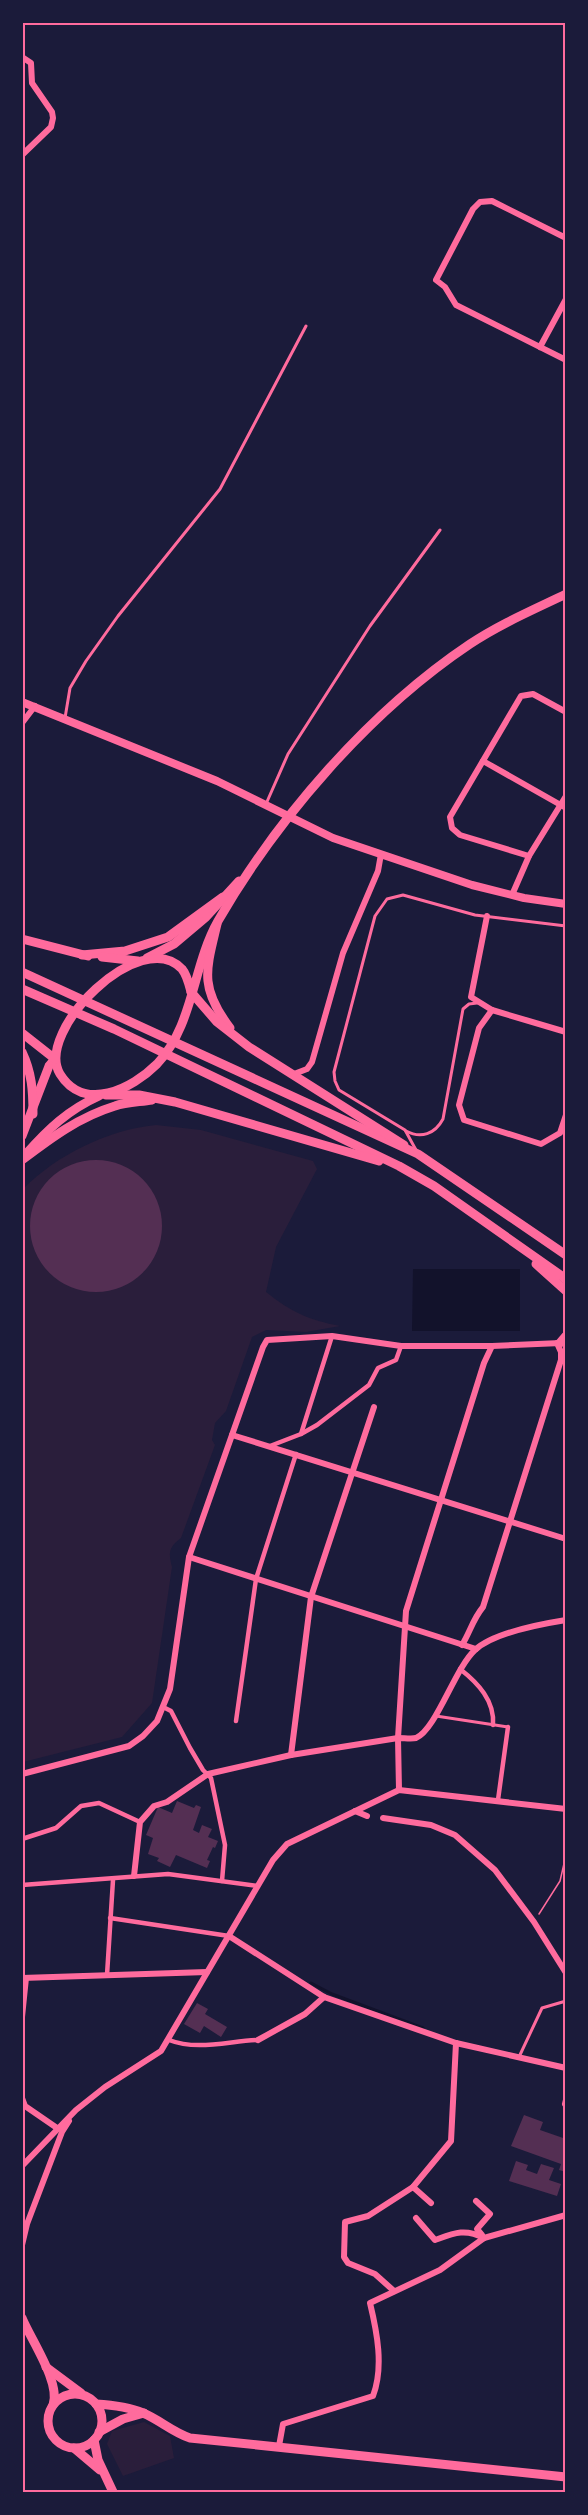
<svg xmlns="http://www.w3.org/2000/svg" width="588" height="2515" font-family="Signika,sans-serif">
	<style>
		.green { fill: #2a1e3b }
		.water { fill: #12122b }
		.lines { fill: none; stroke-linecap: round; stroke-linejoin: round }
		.stream { stroke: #12122b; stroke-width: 3 }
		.building { fill: #542f53 }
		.path { stroke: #ff6b9d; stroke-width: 1.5 }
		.service { stroke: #ff6b9d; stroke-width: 3 }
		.pedestrian { stroke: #ff6b9d; stroke-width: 4.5 }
		.minor { stroke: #ff6b9d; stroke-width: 6 }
		.tertiary { stroke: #ff6b9d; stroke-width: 8 }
		.secondary { stroke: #ff6b9d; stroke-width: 9 }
		.primary { stroke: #ff6b9d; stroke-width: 9 }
		.neatline { fill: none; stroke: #ff6b9d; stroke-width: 2 }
	</style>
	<rect width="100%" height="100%" fill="#1b1b3a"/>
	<!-- green -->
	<g class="green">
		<path d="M156,1125L201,1130L313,1161L317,1169L276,1247L266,1292C291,1312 309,1320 340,1326L306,1332L266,1330L252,1337L226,1411L215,1423L212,1440L215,1445L181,1538C169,1547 168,1552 172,1567L152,1703L122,1737L23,1762V1189C57,1155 107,1130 156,1125Z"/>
		<path d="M144,2422L170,2436L174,2458L123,2476L107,2444L112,2431Z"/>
	</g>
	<!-- water -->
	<path class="water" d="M413,1269H520V1331H412Z"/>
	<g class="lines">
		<!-- stream -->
		<path class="stream" d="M311,1983L332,1994L423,2028"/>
	</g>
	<!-- building -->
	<g class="building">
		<circle cx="96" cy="1226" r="66"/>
		<path d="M177,1801L194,1808L196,1805L201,1807L193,1830L199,1833L202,1825L212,1829L208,1837L218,1841L215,1848L213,1847L207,1860L210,1861L207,1868L176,1855L170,1867L157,1861L159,1858L148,1854L153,1838L146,1835L158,1807L172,1813Z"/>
		<path d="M197,2003L208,2009L205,2014L227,2027L221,2037L204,2026L200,2033L184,2024Z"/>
		<path d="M524,2115L543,2122L540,2130L566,2139V2172L559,2170L561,2164L511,2146Z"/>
		<path d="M516,2161L528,2165L526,2170L537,2174L541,2164L554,2168L549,2180L561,2184L557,2196L509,2181Z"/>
	</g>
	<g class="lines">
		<!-- path -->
		<path class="path" d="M539,1914L560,1881L566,1855"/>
		<!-- service -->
		<g class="service">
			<path d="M65,718L70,688L86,661L118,616L220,489L306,326"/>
			<path d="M266,804L288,754L370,626L440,530"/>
			<path d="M406,1131C421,1139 435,1134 443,1119L463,1009L469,1004L477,1003"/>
			<path d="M416,1150L405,1130L339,1090L335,1081L334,1072L375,916L387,899L403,895L475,915L566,926"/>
			<path d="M436,1716L508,1727"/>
			<path d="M519,2057L542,2008L566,2001"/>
		</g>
		<!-- pedestrian -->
		<g class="pedestrian">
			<path d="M301,1434L317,1425L369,1385L378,1368L396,1360L401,1346"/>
			<path d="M270,1446L301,1434L332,1336"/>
			<path d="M460,1669C478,1683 495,1701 493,1725"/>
			<path d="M163,1707L171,1711L190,1748L203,1770L211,1778L225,1845L222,1881"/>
			<path d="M236,1721L256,1579L296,1454"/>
			<path d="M498,1800L508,1727"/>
			<path d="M22,1839L56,1828L81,1806L99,1803L140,1822"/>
			<path d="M22,1885L168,1874L258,1886"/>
			<path d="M110,1918L229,1936"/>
			<path d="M107,1975L113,1880"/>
			<path d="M169,2040C197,2051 229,2041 258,2040"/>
		</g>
		<!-- minor -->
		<g class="minor">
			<path d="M22,57L31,63L32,83L52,112L53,118L51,127L22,155"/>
			<path d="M566,238L492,201L480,202L473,209L436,280L445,287L456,305L566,360"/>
			<path d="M540,347L566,299"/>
			<path d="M22,723L35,706"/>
			<path d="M483,761L566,808"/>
			<path d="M529,856L460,835L452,828L450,817L521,696L533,694L566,712"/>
			<path d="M512,895L529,856L566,796"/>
			<path d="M487,916L471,997L492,1010L566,1032"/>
			<path d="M492,1010L479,1028L459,1105L464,1120L541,1144L560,1133L566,1115"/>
			<path d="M294,1074L307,1069L312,1062L343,953L378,871L381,854"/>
			<path d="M232,1435L566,1539"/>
			<path d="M189,1557L476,1649"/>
			<path d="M462,1645C470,1632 473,1619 483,1607L561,1360V1352L557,1343"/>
			<path d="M291,1755L311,1597L374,1407"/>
			<path d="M22,1774L129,1746L143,1736L157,1721L170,1689L189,1557L263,1347L267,1340L332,1336L401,1346H492L561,1343"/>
			<path d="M399,1790L398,1738L406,1611L484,1363L492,1346"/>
			<path d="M355,1811L367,1816"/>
			<path d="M383,1818L431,1825L455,1835L495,1870L534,1922L566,1973"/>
			<path d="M134,1876L140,1822L154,1806L167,1802L208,1774L291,1755L398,1738C404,1738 412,1739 416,1738C436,1730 455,1668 475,1650C493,1633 541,1624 566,1620"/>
			<path d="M229,1936L324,1997L456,2043L566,2068"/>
			<path d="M22,1978L207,1972"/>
			<path d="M22,2017L26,1978"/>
			<path d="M258,2040L305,2014L324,1997"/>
			<path d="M22,2098L25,2106L57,2128"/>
			<path d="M565,2104L566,2100"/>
			<path d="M22,2166L76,2110L105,2087L161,2051L273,1860L287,1844L399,1790L566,1809"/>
			<path d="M413,2187L431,2203"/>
			<path d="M476,2201L490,2214L477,2229L482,2235"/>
			<path d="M416,2218L435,2240C454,2233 465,2228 484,2238"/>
			<path d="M22,2245L27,2224L62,2132L69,2121"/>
			<path d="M394,2291L375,2274L348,2263L344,2257L345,2222L368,2216L413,2187L451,2141L456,2043"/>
			<path d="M279,2446L283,2424L373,2396C384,2367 377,2332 370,2303L440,2270L484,2238L566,2215"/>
		</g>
		<!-- tertiary -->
		<path class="tertiary" d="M22,702L217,781L333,838L472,885L524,898L566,904"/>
		<!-- secondary -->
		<g class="secondary">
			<path d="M147,958L174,944L206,917L239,881"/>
			<path d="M191,992C189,984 187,975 182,969C141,925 34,1031 60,1074C84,1113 132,1089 157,1064C194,1025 192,967 218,921C278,817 370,711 470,644C500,624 533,610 566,594"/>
			<path d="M22,1136L49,1066L55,1059"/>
			<path d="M26,1154C48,1129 68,1110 99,1096"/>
			<path d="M22,2318C31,2340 61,2383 53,2405"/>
			<path d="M46,2367L81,2393"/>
			<circle cx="75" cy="2421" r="27"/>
			<path d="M94,2440L98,2460L113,2492"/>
			<path d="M74,2448L100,2470"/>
		</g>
		<!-- primary -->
		<g class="primary">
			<path d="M217,924C206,970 199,987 230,1028"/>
			<path d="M22,939L88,956"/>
			<path d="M82,955L125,951L168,937L223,897"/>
			<path d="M102,957L138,961"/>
			<path d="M22,972L418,1154L566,1255"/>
			<path d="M22,989L114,1029L399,1166L434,1186L566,1279"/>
			<path d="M191,992L217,1022L249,1047L404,1145"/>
			<path d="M22,1033L55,1059"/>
			<path d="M22,1052C32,1073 33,1091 33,1114"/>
			<path d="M106,1095H139L175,1102L379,1161"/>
			<path d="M22,1160C51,1138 79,1117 115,1106C126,1102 140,1102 152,1100"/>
			<path d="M536,1264L566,1291"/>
			<path d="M560,1343L566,1336"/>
			<path d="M96,2404C112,2405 129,2407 143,2413C160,2420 172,2432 190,2438L566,2477"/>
			<path d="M99,2432L123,2419L144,2413"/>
		</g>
	</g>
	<!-- border -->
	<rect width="588" height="2515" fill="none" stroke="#1b1b3a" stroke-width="48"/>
	<rect x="24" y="24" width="540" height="2467" class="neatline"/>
</svg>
